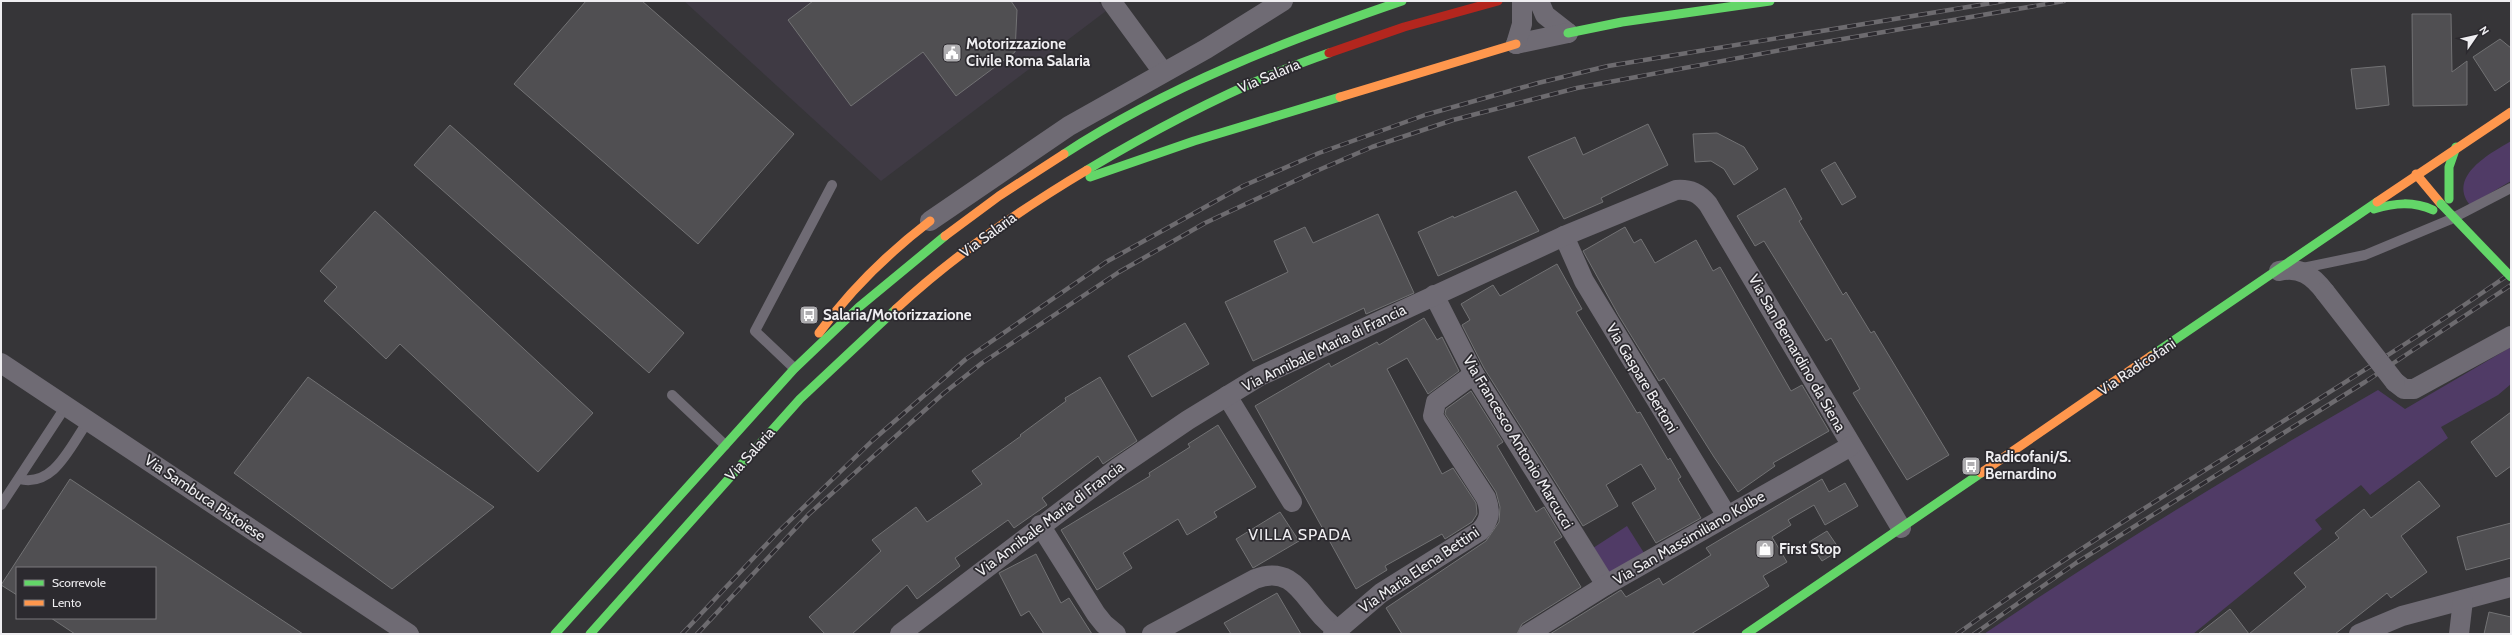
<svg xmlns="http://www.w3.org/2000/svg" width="2512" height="635" font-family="Cabin,sans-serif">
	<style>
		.built { fill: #3f3a44 }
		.green { fill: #503b66 }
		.building { fill: #504f52; stroke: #727274 }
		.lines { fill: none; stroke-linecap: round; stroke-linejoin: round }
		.lane { stroke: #6f6b74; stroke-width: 10 }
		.street { stroke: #6f6b74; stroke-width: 20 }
		.fast { stroke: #63d668; stroke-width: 9 }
		.slow { stroke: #ff974d; stroke-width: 9 }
		.jam { stroke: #b3261e; stroke-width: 9 }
		.rail-casing { stroke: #6d6b6f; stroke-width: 4.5 }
		.rail { stroke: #2c2a2f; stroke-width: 3; stroke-dasharray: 9; stroke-linecap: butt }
		.street-bridge { stroke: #6f6b74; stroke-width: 20 }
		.fast-bridge { stroke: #63d668; stroke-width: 9 }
		.labels { text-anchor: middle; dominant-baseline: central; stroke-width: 3.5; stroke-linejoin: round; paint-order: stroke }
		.poi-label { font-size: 15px; font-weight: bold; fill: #efeef1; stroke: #2c2a2f; text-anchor: start }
		.street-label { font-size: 15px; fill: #efeef1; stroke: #2c2a2f }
		.neighbourhood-label { font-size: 16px; letter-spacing: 1px; fill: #efeef1; stroke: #2c2a2f }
	</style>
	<rect width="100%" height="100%" fill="#363538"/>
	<!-- built -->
	<path class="built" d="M684,1H1098L1106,11L881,181Z"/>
	<!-- green -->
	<g class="green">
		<path d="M2511,141V181L2470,205C2447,176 2491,153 2511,141Z"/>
		<path d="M2511,347V384L2498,395L2441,427L2448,438L2370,495L2361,485L2315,520L2322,529L2193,634H1984C2112,547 2244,467 2378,390L2405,409Z"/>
		<path d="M1627,526L1644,553L1607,577L1590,550Z"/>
	</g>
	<!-- building -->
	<g class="building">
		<path d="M586,1H642L794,134L698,244L514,84Z"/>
		<path d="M813,1H1011L1017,10L1015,52L956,96L923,52L851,106L788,20Z"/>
		<path d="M2412,14H2451L2452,72L2467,61V105L2413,106Z"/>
		<path d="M2500,39L2511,48V80L2495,91L2473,57Z"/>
		<path d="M2385,66L2389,105L2356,109L2351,69Z"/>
		<path d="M1648,124L1668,165L1601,198L1603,202L1564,219L1528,157L1575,137L1583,155Z"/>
		<path d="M450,125L684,333L649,373L414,165Z"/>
		<path d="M1717,133L1744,147L1758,169L1734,185L1724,169L1711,161L1695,162L1693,134Z"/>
		<path d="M1835,162L1856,197L1842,205L1821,170Z"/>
		<path d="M1785,188L1802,219L1799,221L1843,295L1846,292L1871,333L1874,331L1949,455L1907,480L1853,393L1860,389L1831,338L1826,341L1764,241L1755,246L1737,216Z"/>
		<path d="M1516,191L1539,231L1438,276L1418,232L1453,216L1454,218Z"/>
		<path d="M375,211L593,413L538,472L400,344L386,359L324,301L337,287L320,271Z"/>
		<path d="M1378,214L1414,293L1366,314L1364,308L1253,361L1225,302L1288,272L1274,241L1305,227L1313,243Z"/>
		<path d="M1625,227L1634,243L1641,239L1655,263L1696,240L1713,271L1720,267L1791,391L1802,385L1829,431L1773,463L1775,466L1738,492L1714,457L1664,378L1659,381L1619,316L1583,251Z"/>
		<path d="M1557,264L1582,309L1576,312L1637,413L1640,412L1668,460L1670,458L1681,477L1678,479L1701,518L1656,543L1632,503L1656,489L1641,464L1606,485L1618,506L1583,526L1484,368L1462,325L1470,320L1461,304L1493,285L1500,296Z"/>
		<path d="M1424,318L1437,340L1442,337L1459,371L1428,394L1407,358L1387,369L1442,474L1453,468L1476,503L1477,514L1472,522L1445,539L1442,534L1385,566L1387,570L1356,589L1255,406L1329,363L1331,367L1377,342L1379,345Z"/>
		<path d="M1185,323L1209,364L1152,397L1128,356Z"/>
		<path d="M308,377L494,507L392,589L234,473Z"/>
		<path d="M1100,377L1137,441L1103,464L1098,456L1042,498L1047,505L1014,528L1008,520L955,558L960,566L917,599L907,585L852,634H825L809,617L881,551L872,540L916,507L927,522L982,484L972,471L1021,436L1020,435L1066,401L1065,398Z"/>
		<path d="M1471,391L1503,442L1497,446L1536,512L1544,507L1562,537L1554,542L1581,587L1522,624L1517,634H1402L1386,608L1486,541L1499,522L1500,507L1496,492L1445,414L1446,409Z"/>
		<path d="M2511,412V466L2496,477L2471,442Z"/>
		<path d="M1218,425L1256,487L1214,512L1217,517L1187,535L1178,519L1123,553L1132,568L1097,590L1061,530L1150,476L1149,473L1190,447L1188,444Z"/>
		<path d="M70,479L232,587L303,634H75L51,618H155V568H17V595L1,585Z"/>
		<path d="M1822,479L1829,492L1845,483L1858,506L1825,525L1814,505L1788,520L1791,525L1772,537L1787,562L1763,576L1769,586L1691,634H1550L1621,590L1626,597L1659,578L1663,585L1711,555L1706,548Z"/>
		<path d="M2419,481L2440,506L2401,536L2427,572L2391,598L2387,593L2335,634H2249L2306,587L2294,573L2339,538L2335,533L2364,509L2371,518Z"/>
		<path d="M1280,512L1299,541L1253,568L1236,539Z"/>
		<path d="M2511,523V558L2466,570L2457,537Z"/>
		<path d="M1827,531L1840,550L1822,561L1809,542Z"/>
		<path d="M1036,554L1061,603L1069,598L1092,634H1044L1029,611L1021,616L999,573Z"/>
		<path d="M1277,593L1301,634H1231L1224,623Z"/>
		<path d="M2230,609L2249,634H2198Z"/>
		<path d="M2489,612L2511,617V634H2484Z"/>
	</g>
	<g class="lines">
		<!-- lane -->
		<g class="lane">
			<path d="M2298,269L2365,255L2449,220L2511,188"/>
			<path d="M794,368L755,331L832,185"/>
			<path d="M672,395L725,445"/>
			<path d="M19,479C55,488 71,444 89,420"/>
			<path d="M1,505L66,406"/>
		</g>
		<!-- street -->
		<g class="street">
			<path d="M1111,1L1163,72"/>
			<path d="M1539,1L1545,15L1568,33"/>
			<path d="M1516,44L1568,33"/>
			<path d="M1516,44L1522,24V1"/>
			<path d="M930,221L1069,126L1206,49L1283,1"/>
			<path d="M1564,236L1584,281L1727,516"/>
			<path d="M2279,271C2300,266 2313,276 2325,292"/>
			<path d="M1434,295L1474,374L1606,585"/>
			<path d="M1,363L409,634"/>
			<path d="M2395,382L2404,389H2414L2511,336"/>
			<path d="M1227,396L1292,502"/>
			<path d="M1040,525L1096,614L1104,624L1116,634"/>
			<path d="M900,634L1119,467L1188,420L1260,376L1564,236L1676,190C1691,189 1699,193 1708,204L1901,528"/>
			<path d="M1152,634L1255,579C1299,562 1305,609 1337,629"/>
			<path d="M1333,634L1381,593L1480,531C1490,520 1491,512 1486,498L1433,416L1436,402L1474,374"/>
			<path d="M1528,634L1606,585L1851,446"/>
			<path d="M2359,634L2402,616L2511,587"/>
			<path d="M2459,634L2463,600"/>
		</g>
		<!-- fast -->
		<g class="fast">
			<path d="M1568,33L1622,22L1770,1"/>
			<path d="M1064,154C1168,86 1285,41 1402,1"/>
			<path d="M1087,170C1164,124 1244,82 1329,53"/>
			<path d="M1090,177L1194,141L1340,97"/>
			<path d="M2449,199V167L2456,147"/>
			<path d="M2374,209C2395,203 2413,201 2433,210"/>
			<path d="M2151,356L2377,202"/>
			<path d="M555,634L794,369L859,307L945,236"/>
			<path d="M590,634L800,399L896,309"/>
			<path d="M1746,634L1981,473"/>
		</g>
		<!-- slow -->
		<g class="slow">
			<path d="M1340,97L1516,44"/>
			<path d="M2416,174L2441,204"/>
			<path d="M2377,202L2511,112"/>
			<path d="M945,236L999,196L1064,154"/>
			<path d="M896,309C953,256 1020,210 1087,170"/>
			<path d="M819,333C851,289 887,254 930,221"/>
			<path d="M1981,473L2151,356"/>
		</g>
		<!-- jam -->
		<path class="jam" d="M1329,53L1404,27L1498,1"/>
		<defs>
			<g id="rail">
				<path d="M682,634L777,533L873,440L966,359L1106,262L1243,186L1319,153L1425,115L1538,83L1608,66L2004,1"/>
				<path d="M697,634L809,514L944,393L982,363L1119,272L1205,223L1314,172L1372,147L1453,120L1577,88L1808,45L2064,1"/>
				<path d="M1957,634C2136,505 2330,399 2511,273"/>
				<path d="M1974,634L2076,563L2365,382L2511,285"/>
			</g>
		</defs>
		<!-- rail casing -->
		<use href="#rail" class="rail-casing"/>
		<!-- rail -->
		<use href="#rail" class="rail"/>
		<!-- street-bridge -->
		<path class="street-bridge" d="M2325,292L2395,382"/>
		<!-- fast-bridge -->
		<path class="fast-bridge" d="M2441,204L2511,277"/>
	</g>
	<!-- icons -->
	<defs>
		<symbol id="civic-square" viewBox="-11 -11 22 22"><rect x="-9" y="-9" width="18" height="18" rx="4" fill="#aeadb0" stroke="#2c2a2f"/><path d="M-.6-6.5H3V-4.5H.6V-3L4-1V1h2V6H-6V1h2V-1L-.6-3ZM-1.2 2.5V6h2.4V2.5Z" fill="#fff"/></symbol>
		<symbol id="bus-square" viewBox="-11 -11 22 22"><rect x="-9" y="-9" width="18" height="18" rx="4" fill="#aeadb0" stroke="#2c2a2f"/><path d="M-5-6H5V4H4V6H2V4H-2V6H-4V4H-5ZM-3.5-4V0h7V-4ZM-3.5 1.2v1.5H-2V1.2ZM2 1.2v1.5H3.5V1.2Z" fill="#fff"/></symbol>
		<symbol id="shop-square" viewBox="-11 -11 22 22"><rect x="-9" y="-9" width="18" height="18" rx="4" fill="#aeadb0" stroke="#2c2a2f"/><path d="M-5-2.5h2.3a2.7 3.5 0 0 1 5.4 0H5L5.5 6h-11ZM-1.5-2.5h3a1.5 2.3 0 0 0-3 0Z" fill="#fff"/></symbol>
	</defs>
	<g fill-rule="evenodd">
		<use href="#civic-square" x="941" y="42" width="22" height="22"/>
		<use href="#bus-square" x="798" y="304" width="22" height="22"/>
		<use href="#bus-square" x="1960" y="455" width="22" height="22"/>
		<use href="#shop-square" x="1754" y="538" width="22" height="22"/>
	</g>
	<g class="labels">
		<!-- poi labels -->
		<g class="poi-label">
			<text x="966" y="44">Motorizzazione<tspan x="966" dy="17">Civile Roma Salaria</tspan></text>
			<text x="823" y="315">Salaria/Motorizzazione</text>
			<text x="1985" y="457">Radicofani/S.<tspan x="1985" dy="17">Bernardino</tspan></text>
			<text x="1779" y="549">First Stop</text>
		</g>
		<!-- street labels -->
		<g class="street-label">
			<text transform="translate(1269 76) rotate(-23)">Via Salaria</text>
			<text transform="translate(988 235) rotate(-36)">Via Salaria</text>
			<text transform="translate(1324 348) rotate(-26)">Via Annibale Maria di Francia</text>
			<text transform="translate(1797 353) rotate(60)">Via San Bernardino da Siena</text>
			<text transform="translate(2137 367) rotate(-34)">Via Radicofani</text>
			<text transform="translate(1642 378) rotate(59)">Via Gaspare Bertoni</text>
			<text transform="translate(1518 442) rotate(59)">Via Francesco Antonio Marcucci</text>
			<text transform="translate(750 454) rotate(-48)">Via Salaria</text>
			<text transform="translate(205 498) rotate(34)">Via Sambuca Pistoiese</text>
			<text transform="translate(1050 519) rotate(-37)">Via Annibale Maria di Francia</text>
			<text transform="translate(1689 538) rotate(-30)">Via San Massimiliano Kolbe</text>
			<text transform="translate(1419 570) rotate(-34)">Via Maria Elena Bettini</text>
		</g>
		<!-- neighbourhood labels -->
		<g class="neighbourhood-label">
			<text x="1300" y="534">VILLA SPADA</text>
		</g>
	</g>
	<!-- border -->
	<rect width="2512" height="635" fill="none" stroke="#efeef1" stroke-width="4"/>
	<!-- legend -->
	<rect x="16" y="567" width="140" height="52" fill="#2c2a2f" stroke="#7a787d"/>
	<rect x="24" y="580" width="20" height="6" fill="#63d668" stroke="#7a787d"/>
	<text x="52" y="587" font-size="12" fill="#efeef1">Scorrevole</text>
	<rect x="24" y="600" width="20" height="6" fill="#ff974d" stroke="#7a787d"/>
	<text x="52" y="607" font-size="12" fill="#efeef1">Lento</text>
	<!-- north arrow -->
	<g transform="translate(2476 36) rotate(56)" stroke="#2c2a2f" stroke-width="3" paint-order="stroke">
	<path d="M0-3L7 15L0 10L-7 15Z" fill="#efeef1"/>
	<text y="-6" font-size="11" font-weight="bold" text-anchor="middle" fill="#efeef1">N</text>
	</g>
</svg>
